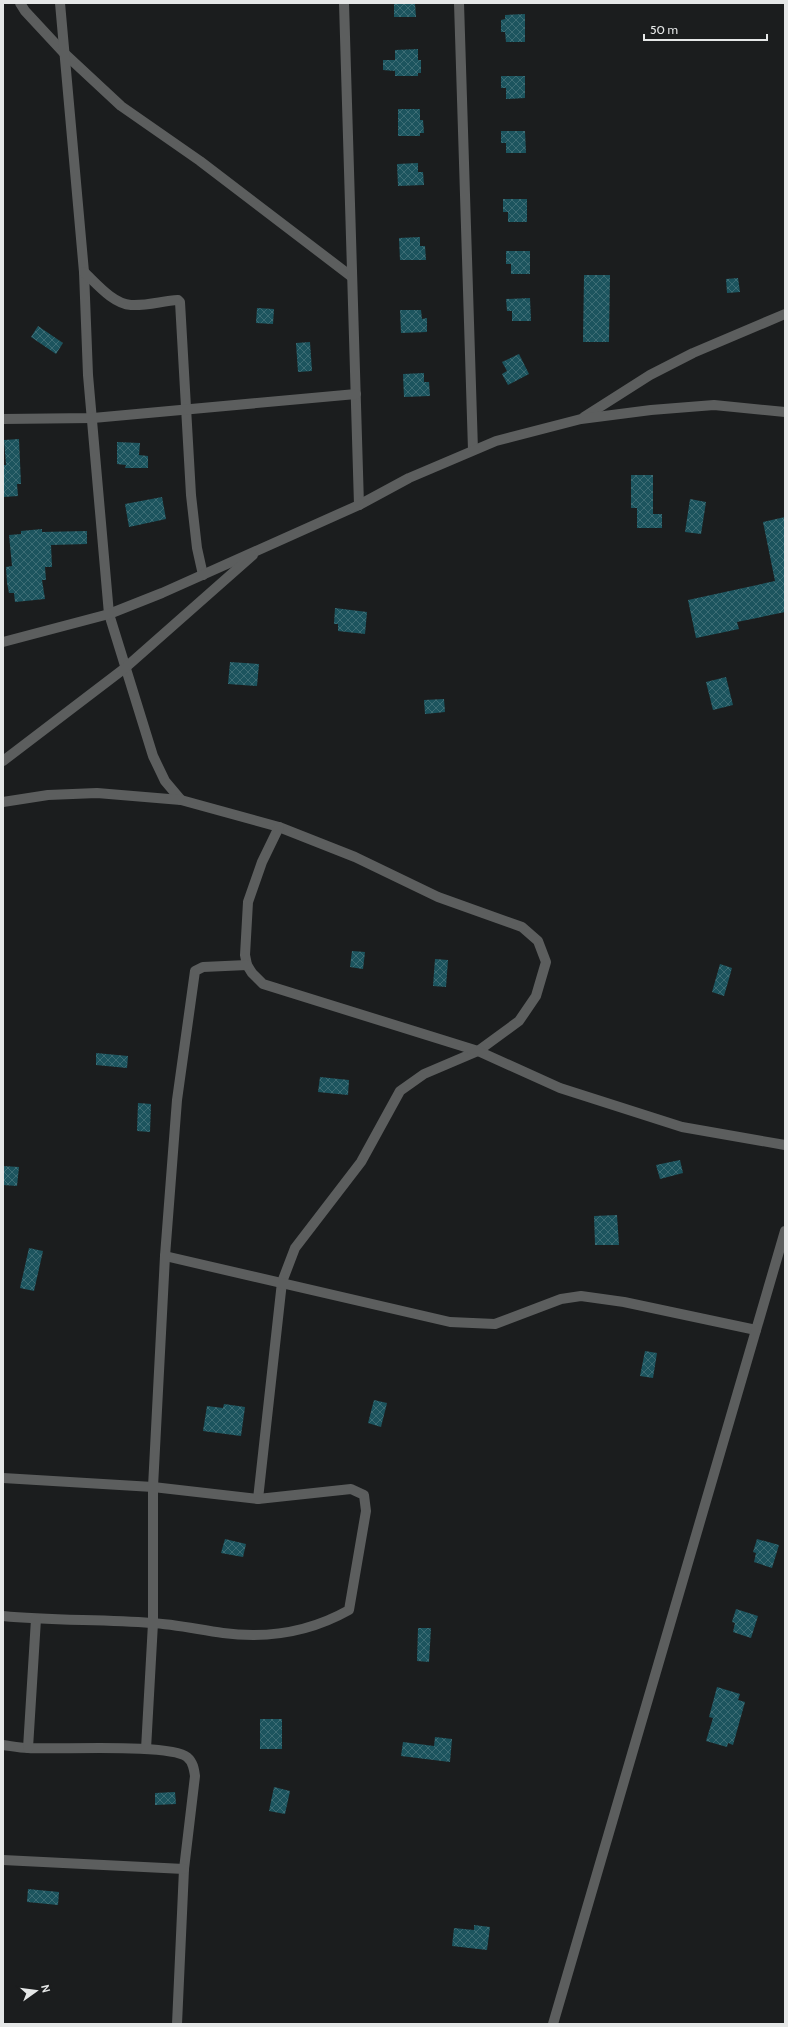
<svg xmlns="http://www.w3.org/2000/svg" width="788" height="2027" font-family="Cabin,sans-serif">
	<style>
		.building { fill: url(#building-cross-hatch) }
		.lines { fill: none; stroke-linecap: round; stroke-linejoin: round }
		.minor { stroke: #5c5e5e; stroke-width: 10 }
	</style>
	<defs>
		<pattern id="building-cross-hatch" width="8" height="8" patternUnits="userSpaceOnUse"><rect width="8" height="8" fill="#1c545e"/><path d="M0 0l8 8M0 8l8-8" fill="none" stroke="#3d6d75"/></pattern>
	</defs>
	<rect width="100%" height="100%" fill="#1b1d1e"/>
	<!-- building -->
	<g class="building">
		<path d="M394,3H415L416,17H394Z"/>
		<path d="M525,14V42H506L505,32H501V20L505,19V15Z"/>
		<path d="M418,49V60H421V73H418V76H395V71L383,70V60H395V50Z"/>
		<path d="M501,76H525V98L506,99V88H501Z"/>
		<path d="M398,109H420V120H423L424,133H420V136H398Z"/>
		<path d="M501,131H525L526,153H506V143H501Z"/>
		<path d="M418,163V172H423L424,185L398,186L397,164Z"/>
		<path d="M503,199H527V222H508V212H503Z"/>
		<path d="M420,237V246H425L426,260H400L399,238Z"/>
		<path d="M506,251H530V274H511V264H506Z"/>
		<path d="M584,275H610L609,342H583Z"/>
		<path d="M738,278L740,292L727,293L726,279Z"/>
		<path d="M530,298L531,321H512V311H507L506,299Z"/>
		<path d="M257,308L274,309L273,324L256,323Z"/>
		<path d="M400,310H421L422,319L427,318V332L401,333Z"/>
		<path d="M38,326L63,343L56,354L31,337Z"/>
		<path d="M310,342L312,371L298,372L296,343Z"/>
		<path d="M519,354L529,374L508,385L502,374L507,371L502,362Z"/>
		<path d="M424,373V382H429L430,396L404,397L403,374Z"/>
		<path d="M19,439L21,484H17L18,496L3,497V465H6L4,440Z"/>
		<path d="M117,442L140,443L139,455L148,456V468H125L126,465L117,464Z"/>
		<path d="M631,475H653V514H662V528H637V508H631Z"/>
		<path d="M162,497L166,519L129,527L125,504Z"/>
		<path d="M690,499L706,502L701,534L685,532Z"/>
		<path d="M785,517V612L737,622L739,629L696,638L688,600L775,581L763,522Z"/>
		<path d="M42,529V532L87,531V544L51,545L52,567H45L46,580H42L45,599L15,602L14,593H9L7,583L6,567L12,566L9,535L21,534V531Z"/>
		<path d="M335,608L367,612L365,634L338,631V624H334Z"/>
		<path d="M230,662L259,664L257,686L228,684Z"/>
		<path d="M726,677L733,705L713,710L706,682Z"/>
		<path d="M444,699L445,712L425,714L424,700Z"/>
		<path d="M352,951L365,952L363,969L350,967Z"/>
		<path d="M435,959L448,960L446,987L433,986Z"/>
		<path d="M720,964L732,968L724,996L712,992Z"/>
		<path d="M96,1053L128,1056L127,1068L96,1065Z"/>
		<path d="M320,1077L349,1080L348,1095L318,1092Z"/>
		<path d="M138,1103L151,1104L150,1132L137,1131Z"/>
		<path d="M680,1160L683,1173L660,1179L656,1165Z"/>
		<path d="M3,1166L19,1167L17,1186L3,1185Z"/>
		<path d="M617,1215L619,1245H595L594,1216Z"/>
		<path d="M29,1248L43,1251L34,1291L20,1288Z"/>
		<path d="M645,1351L657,1353L653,1378L640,1376Z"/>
		<path d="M374,1400L387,1403L381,1427L368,1423Z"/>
		<path d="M224,1404L245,1407L241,1436L203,1431L207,1406L223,1408Z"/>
		<path d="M225,1539L246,1544L243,1557L221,1553Z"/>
		<path d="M757,1539L779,1545L772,1568L754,1562L756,1553L753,1552Z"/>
		<path d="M736,1609L758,1616L751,1638L733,1632L735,1623L732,1622Z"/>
		<path d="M418,1628H431L429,1662L417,1661Z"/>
		<path d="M717,1687L740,1694L738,1700L745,1702L733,1745L728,1743L727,1747L706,1741L713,1718L709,1717Z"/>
		<rect x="260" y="1719" width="22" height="30"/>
		<path d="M435,1737L452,1739L450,1762L401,1756L403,1742L434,1746Z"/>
		<path d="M274,1787L290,1791L285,1814L269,1811Z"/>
		<path d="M175,1792L176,1804L155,1805V1793Z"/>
		<path d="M28,1889L59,1892L58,1905L27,1902Z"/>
		<path d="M474,1925L490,1927L487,1950L452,1946L454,1928L474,1930Z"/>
	</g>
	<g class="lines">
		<!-- minor -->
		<g class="minor">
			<path d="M20,3L25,11L64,53L121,106L200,161L352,277"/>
			<path d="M60,3L84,272L88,375L109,614L153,756L165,781L181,800"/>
			<path d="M344,3L359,505"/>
			<path d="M459,3L473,450"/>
			<path d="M84,272C96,283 113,304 131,305C147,306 162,301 178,300L180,302L191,495L197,548L203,575"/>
			<path d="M584,417L650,375L693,353L785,314"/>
			<path d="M3,419L93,418L356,394"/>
			<path d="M3,642L109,614L162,593L359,505L409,478L496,441L581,419L651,410L714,405L785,412"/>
			<path d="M3,761L125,668L253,555"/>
			<path d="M3,802L48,795L97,793L181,800L279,827L355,857L438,897L522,927L538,941L546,962L536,996L519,1021L478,1051L424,1074L400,1091L361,1162L295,1248L282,1282L258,1499"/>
			<path d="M279,827L262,862L248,902L245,955L247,965L252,973L263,984L478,1051L560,1088L682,1127L785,1145"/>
			<path d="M165,1256L450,1322L495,1324L561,1299L581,1296L624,1302L756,1330"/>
			<path d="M3,1478L153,1487L258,1499L351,1489L364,1495L366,1511L349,1610C310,1632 268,1639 223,1633C200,1630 175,1624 151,1623C102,1619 52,1621 3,1616"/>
			<path d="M3,1745C11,1746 19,1748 28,1748C56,1750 170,1743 187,1757C193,1762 194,1769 195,1776L184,1869L177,2024"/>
			<path d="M28,1748L36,1619"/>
			<path d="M146,1749L153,1623V1487L165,1256L177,1100L195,971L203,967L247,965"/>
			<path d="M3,1860L184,1869"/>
			<path d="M553,2024L785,1231"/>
		</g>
	</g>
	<!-- border -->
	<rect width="788" height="2027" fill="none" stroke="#e5e7e7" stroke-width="8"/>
	<!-- north arrow -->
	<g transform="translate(36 1991) rotate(76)" stroke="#1b1d1e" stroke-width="3" paint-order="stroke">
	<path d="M0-3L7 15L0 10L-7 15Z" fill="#e5e7e7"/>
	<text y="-6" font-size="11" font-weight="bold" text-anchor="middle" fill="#e5e7e7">N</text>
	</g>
	<!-- scale -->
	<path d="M644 34v6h123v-6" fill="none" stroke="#e5e7e7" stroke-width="2"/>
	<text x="650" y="34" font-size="12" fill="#e5e7e7" stroke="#1b1d1e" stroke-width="3" paint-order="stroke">50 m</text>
</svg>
